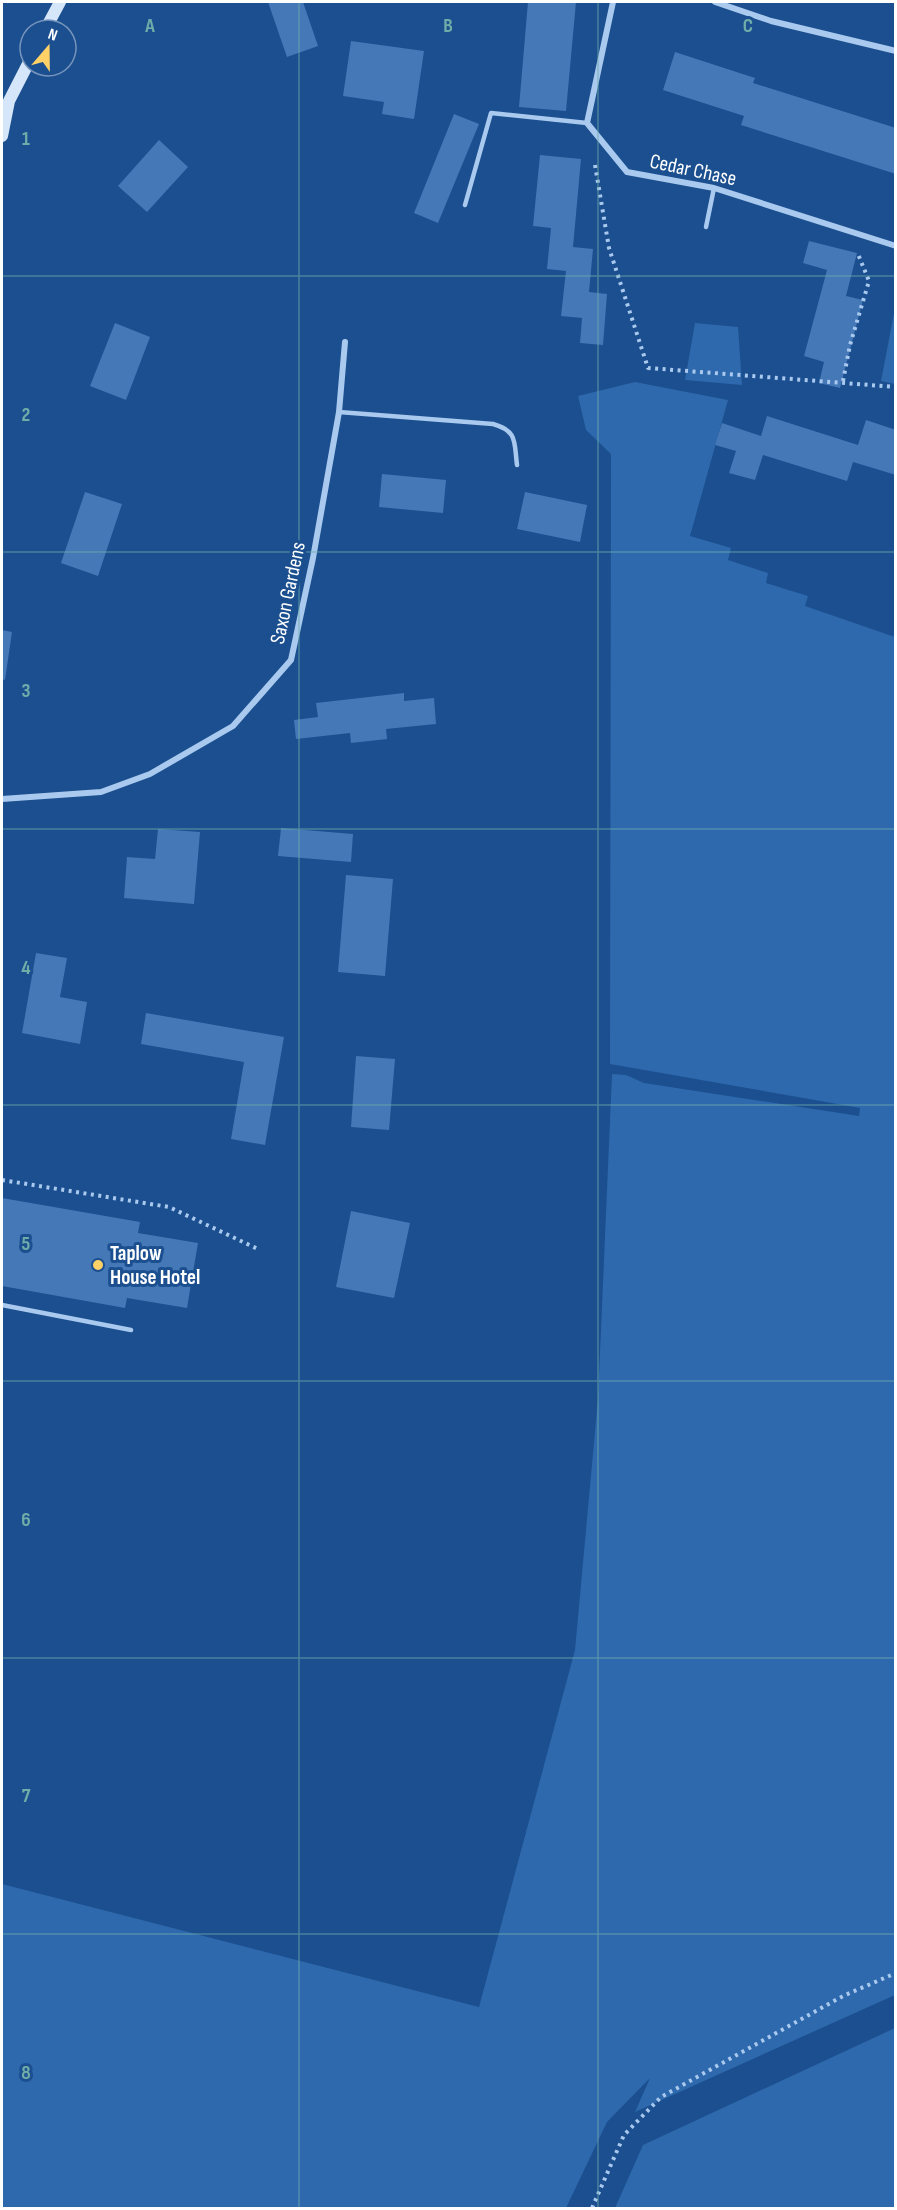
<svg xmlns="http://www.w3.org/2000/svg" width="897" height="2210" font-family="'Sofia Sans Condensed',sans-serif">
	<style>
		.green { fill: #2e69ad }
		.building { fill: #4478b7 }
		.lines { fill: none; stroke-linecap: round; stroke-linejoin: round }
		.path { stroke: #a9c9ee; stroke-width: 4; stroke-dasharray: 3 4.5; stroke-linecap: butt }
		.lane { stroke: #a9c9ee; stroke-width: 4.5 }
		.street { stroke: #a9c9ee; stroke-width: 6 }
		.secondary { stroke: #d6e6fa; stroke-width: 12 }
		.grid { fill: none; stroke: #6fada8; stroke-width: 1.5; stroke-opacity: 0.55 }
		.poi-dot { fill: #ffd166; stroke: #1b4f8f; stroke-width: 2 }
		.labels { text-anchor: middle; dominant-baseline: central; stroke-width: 6; stroke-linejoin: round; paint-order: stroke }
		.street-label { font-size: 21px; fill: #fff; stroke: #1b4f8f }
		.poi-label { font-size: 21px; font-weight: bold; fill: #fff; stroke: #1b4f8f; text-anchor: start }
		.grid-label { font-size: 20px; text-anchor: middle; font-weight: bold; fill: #6fada8; stroke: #1b4f8f; stroke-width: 6; stroke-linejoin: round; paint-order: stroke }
	</style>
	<rect width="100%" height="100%" fill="#1b4f8f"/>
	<!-- green -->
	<g class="green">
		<path d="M895,308V384L881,381Z"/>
		<path d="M695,323L738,327L742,385L685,380Z"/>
		<path d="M635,382L728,400L690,536L731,548L728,560L768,573L766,583L808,596L805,606L895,637V1995L635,2112L650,2078L607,2122L566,2208H2V1884L479,2007L575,1650L598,1399L612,1074L626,1075L644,1083L859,1116L860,1108L610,1064L611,454L586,430L578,396Z"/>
		<path d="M895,2028V2208H615L643,2145Z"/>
	</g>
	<!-- building -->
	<g class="building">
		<path d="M268,2H303L318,46L287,57Z"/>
		<path d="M528,2H576L566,111L519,107Z"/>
		<path d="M351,41L424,51L414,119L382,114L384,102L343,96Z"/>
		<path d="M675,52L755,78L753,83L896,128V174L741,125L744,116L663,90Z"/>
		<path d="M454,114L479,124L438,223L414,213Z"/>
		<path d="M159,140L188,167L147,212L118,186Z"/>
		<path d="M540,155L581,159L573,247L593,249L589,292L607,294L603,345L580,343L582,318L561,316L566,271L547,269L551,228L533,226Z"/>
		<path d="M809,241L857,253L846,296L863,300L840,388L819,383L824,362L804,356L827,270L803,263Z"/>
		<path d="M115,323L150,337L126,400L90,386Z"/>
		<path d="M767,416L858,445L866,420L896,430V475L853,462L847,481L763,455L755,480L729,473L736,451L715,445L722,423L761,436Z"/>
		<path d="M382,474L446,480L443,513L379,507Z"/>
		<path d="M85,492L122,504L98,576L61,563Z"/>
		<path d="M525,492L587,505L580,542L517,529Z"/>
		<path d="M2,630L12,632L5,680L2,679Z"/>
		<path d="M404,693V701L434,698L436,724L386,729L387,739L351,743L350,733L296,739L294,720L318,717L316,703Z"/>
		<path d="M281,828L353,834L351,862L278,856Z"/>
		<path d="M158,829L200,832L194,904L124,898L127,857L155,859Z"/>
		<path d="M346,875L393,879L385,976L338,972Z"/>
		<path d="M36,953L67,958L60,997L87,1002L80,1044L22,1033Z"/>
		<path d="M146,1013L284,1037L265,1145L231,1139L244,1062L141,1044Z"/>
		<path d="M356,1056L395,1059L389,1130L351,1127Z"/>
		<path d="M2,1198L140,1222L138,1233L198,1243L187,1308L127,1298L125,1308L2,1286Z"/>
		<path d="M351,1211L410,1223L394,1298L336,1287Z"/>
	</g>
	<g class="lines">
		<!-- path -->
		<g class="path">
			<path d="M595,165L609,248L648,368L896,387"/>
			<path d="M843,381L850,345L869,281L858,254"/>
			<path d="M2,1180L169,1207L260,1250"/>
			<path d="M592,2208L624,2135L661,2097L843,1996L896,1973"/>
		</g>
		<!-- lane -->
		<g class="lane">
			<path d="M465,205L491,113L587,123"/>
			<path d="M706,227L714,188"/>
			<path d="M339,412L493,424C518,431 514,442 517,465"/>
			<path d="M2,1305L131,1330"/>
		</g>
		<!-- street -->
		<g class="street">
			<path d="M613,2L587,123L627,172L714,188L896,246"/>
			<path d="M715,2L771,21L896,51"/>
			<path d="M2,799L101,792L150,774L233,726L291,660L313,558L339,412L345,342"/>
		</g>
		<!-- secondary -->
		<g class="secondary">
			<path d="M45,30L60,2"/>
			<path d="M2,136L9,101L30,60"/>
		</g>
	</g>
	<!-- grid -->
	<path class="grid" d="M299,2V2208M598,2V2208M2,276H896M2,552H896M2,829H896M2,1105H896M2,1381H896M2,1658H896M2,1934H896"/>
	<!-- markers -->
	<circle class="poi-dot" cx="98" cy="1265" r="6"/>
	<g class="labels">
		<!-- street labels -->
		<g class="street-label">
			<text transform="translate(693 170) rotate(12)">Cedar Chase</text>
			<text transform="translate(288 593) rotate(-78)">Saxon Gardens</text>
		</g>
		<!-- poi labels -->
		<g class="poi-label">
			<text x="110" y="1253">Taplow<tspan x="110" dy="24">House Hotel</tspan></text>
		</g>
	</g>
	<g class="grid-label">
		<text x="150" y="32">A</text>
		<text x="448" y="32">B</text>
		<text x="748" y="32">C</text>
		<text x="26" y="145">1</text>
		<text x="26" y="421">2</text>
		<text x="26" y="697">3</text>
		<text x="26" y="974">4</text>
		<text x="26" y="1250">5</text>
		<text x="26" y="1526">6</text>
		<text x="26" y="1802">7</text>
		<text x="26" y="2079">8</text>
	</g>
	<!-- border -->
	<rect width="897" height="2210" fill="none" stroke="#ffffff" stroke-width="6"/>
	<!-- north arrow -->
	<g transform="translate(48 48) rotate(20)"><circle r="28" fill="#1b4f8f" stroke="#7695bc" stroke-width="1.5"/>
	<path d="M0-4.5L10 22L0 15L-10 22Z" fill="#ffd166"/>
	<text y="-9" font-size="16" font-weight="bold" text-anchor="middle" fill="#ffffff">N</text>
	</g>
</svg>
